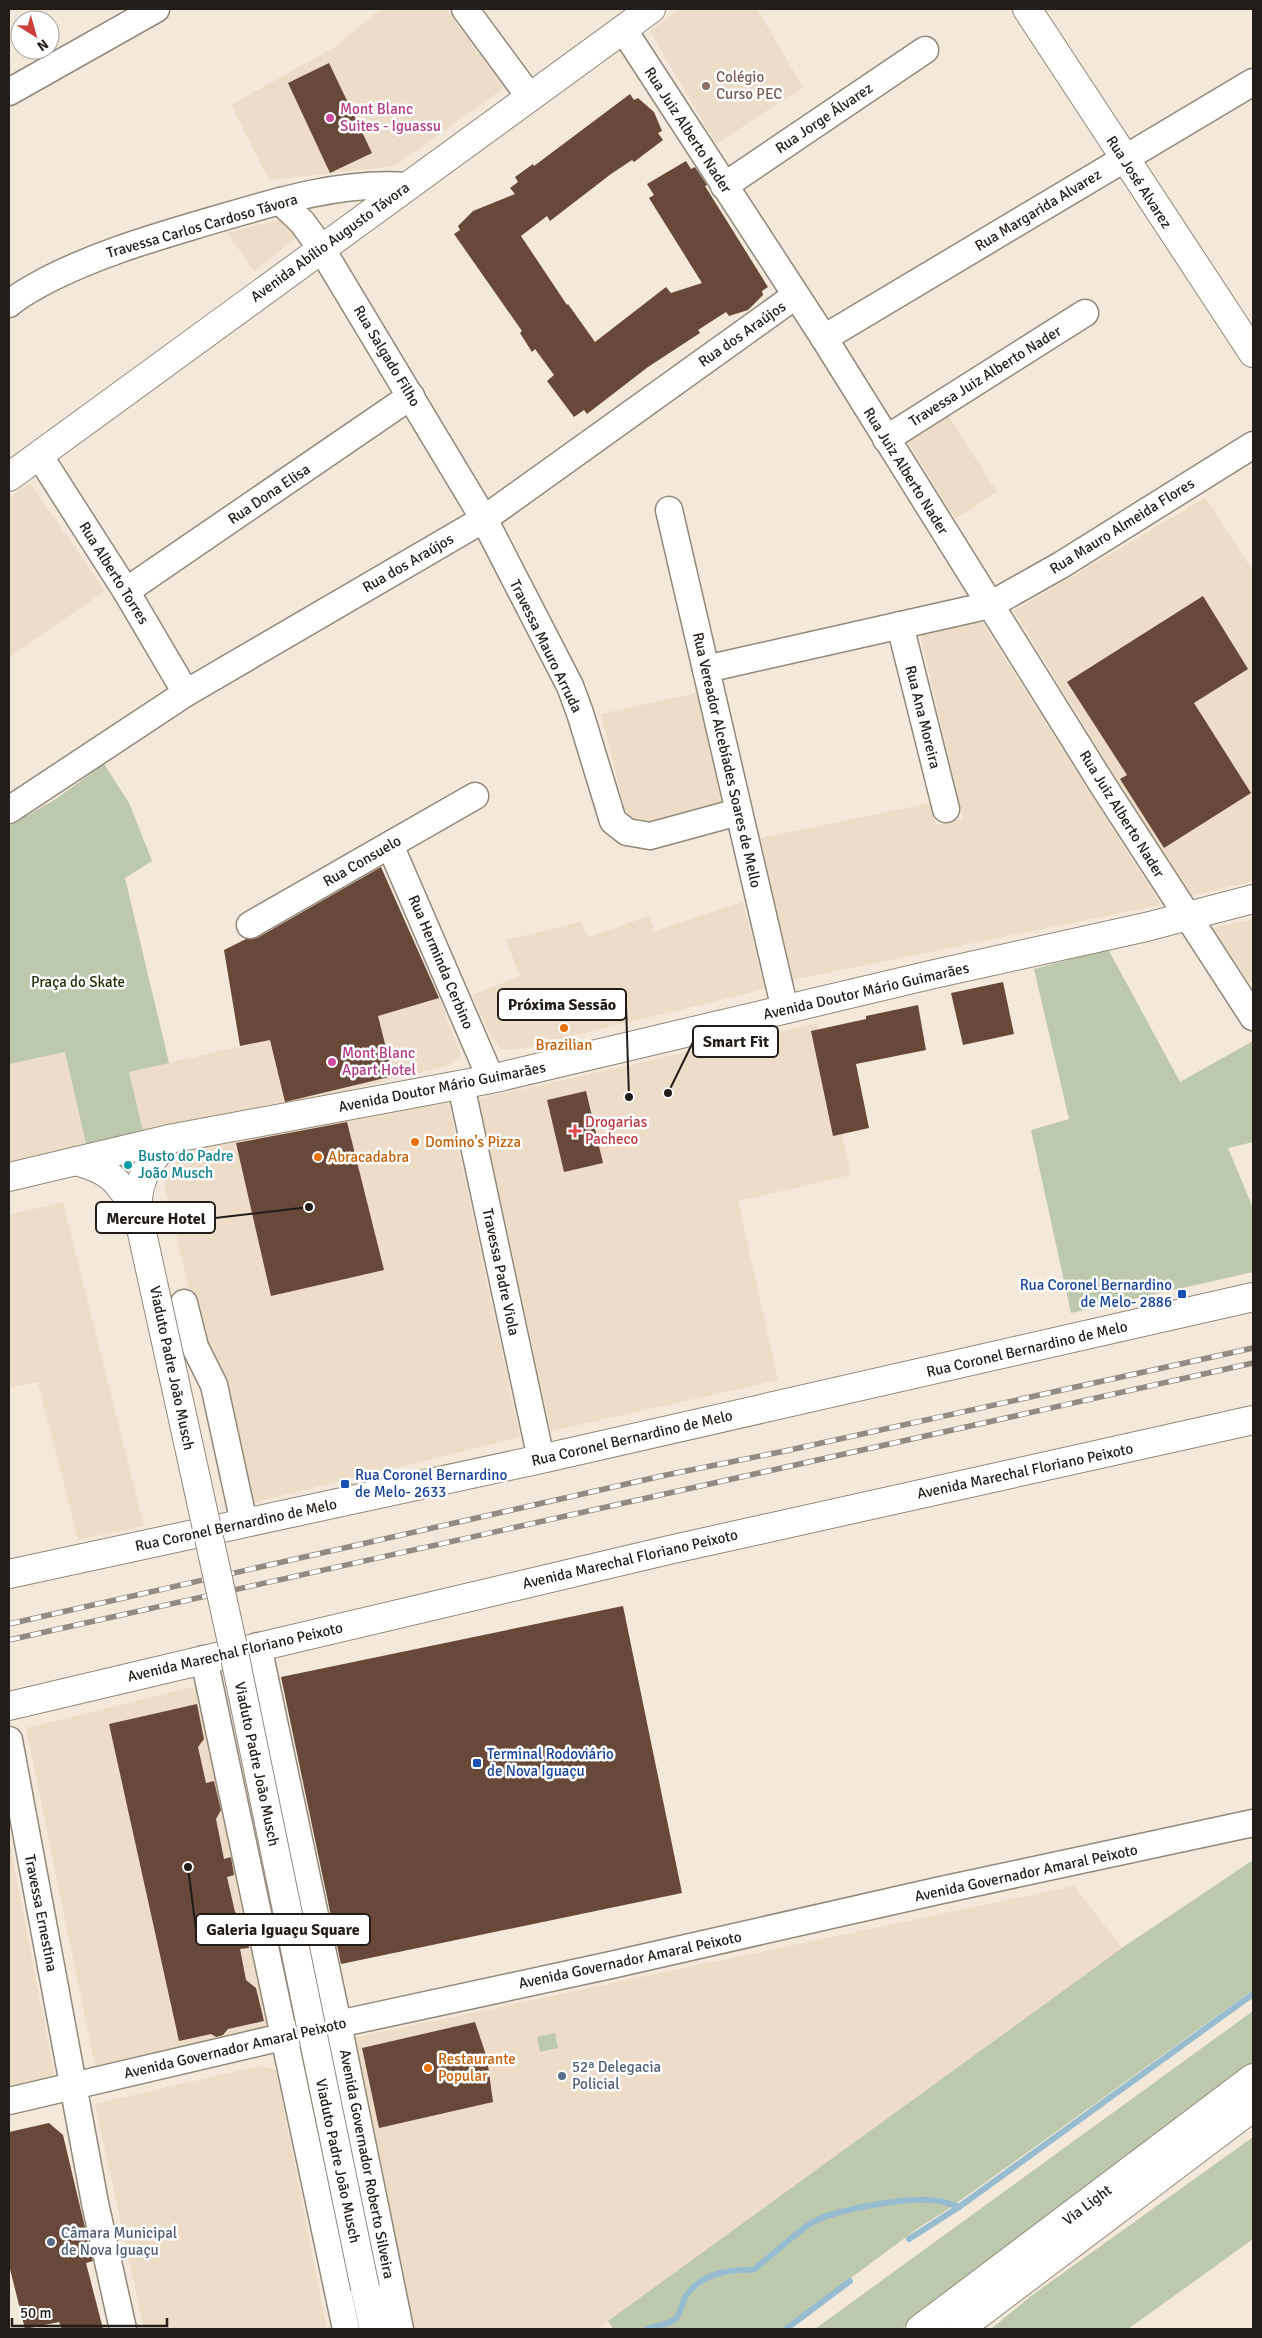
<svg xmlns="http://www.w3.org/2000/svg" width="1262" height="2338" font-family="Signika,sans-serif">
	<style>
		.built { fill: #eddcc7 }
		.green { fill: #bdc9ad }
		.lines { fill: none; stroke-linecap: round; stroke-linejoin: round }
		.stream { stroke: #97bcd0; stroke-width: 6 }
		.building { fill: #684939 }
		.minor-casing { stroke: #92887a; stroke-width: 29 }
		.major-casing { stroke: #92887a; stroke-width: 30 }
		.minor { stroke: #fff; stroke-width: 26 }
		.major { stroke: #fff; stroke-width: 28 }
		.rail-casing { stroke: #938b81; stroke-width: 5.5 }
		.rail { stroke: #fff; stroke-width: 4; stroke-dasharray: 11; stroke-linecap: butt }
		.major-bridge-casing { stroke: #92887a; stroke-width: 30; stroke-linecap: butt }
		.major-bridge { stroke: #fff; stroke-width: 28 }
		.education-dot { fill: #8d6e63; stroke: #fff; stroke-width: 2 }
		.hotel-dot { fill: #d1479c; stroke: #fff; stroke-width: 2 }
		.food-dot { fill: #e8710a; stroke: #fff; stroke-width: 2 }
		.health-dot { fill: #e0444e; stroke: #fff; stroke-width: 2 }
		.culture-dot { fill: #0f9aa8; stroke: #fff; stroke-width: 2 }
		.transit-dot { fill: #1a4fb4; stroke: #fff; stroke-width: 2 }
		.service-dot { fill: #5c6f8a; stroke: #fff; stroke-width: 2 }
		.labels { text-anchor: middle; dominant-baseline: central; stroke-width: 5; stroke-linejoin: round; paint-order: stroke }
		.education-label { font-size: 15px; fill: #785e54; stroke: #fff; text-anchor: start }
		.hotel-label { font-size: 15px; fill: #b23c85; stroke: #fff; text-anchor: start }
		.street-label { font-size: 15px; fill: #221d18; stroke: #fff }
		.park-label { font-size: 15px; fill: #222f08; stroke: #fff }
		.food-label { font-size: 15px; fill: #c56008; stroke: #fff; text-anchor: start }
		.health-label { font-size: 15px; fill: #be3a42; stroke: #fff; text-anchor: start }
		.culture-label { font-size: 15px; fill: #0d838f; stroke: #fff; text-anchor: start }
		.transit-label { font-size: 15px; fill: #164399; stroke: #fff; text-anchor: start }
		.service-label { font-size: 15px; fill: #4e5e75; stroke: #fff; text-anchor: start }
		.leader { fill: none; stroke: #221d18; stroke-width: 2 }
		.callout-dot { fill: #221d18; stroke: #fff; stroke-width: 2 }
		.callout { fill: #fff; stroke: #221d18; stroke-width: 2 }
		.callout-label { font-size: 16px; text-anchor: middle; font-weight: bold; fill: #221d18 }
	</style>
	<rect width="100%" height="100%" fill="#f3e8d9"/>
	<!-- built -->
	<g class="built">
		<path d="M381,9H446L504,88L394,166L269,180L231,105L335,47Z"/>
		<path d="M680,9H757L803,87L716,144L650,31Z"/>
		<path d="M281,219L296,238L254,271L227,233Z"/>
		<path d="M948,416L997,492L955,519L908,442Z"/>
		<path d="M30,483L105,591L9,657V498Z"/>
		<path d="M1205,498L1253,571V881L1189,897L1014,611Z"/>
		<path d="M981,621L1161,905L792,980L757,839L930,803L936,825L963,819L920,634Z"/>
		<path d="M697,693L726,805L640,824L626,813L601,714Z"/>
		<path d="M743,902L765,989L514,1050L500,1049L492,1039L472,995L520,976L506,940L581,922L588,937L649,916L654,931Z"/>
		<path d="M1253,919V981L1249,982L1212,928Z"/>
		<path d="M439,998L461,1055L450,1065L275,1108L143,1131L129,1072L391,1012Z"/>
		<path d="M818,1023L851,1175L738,1201L778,1380L551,1431L478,1099Z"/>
		<path d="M65,1052L86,1144L9,1162V1064Z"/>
		<path d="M448,1100L520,1437L252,1503L213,1352L197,1323L164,1183L183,1151Z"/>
		<path d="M63,1202L144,1526L78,1540L38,1382L9,1388V1215Z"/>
		<path d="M198,1686L278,2029L95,2066L26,1728Z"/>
		<path d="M9,1839L55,2078L9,2088Z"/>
		<path d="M1074,1886L1122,1948L597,2329H412L353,2038Z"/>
		<path d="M259,2066L276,2070L327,2329H144L95,2104Z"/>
	</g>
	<!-- green -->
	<g class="green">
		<path d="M104,764L129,803L152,861L125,878L169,1063L129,1072L143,1131L86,1144L65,1052L9,1064V826L56,799Z"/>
		<path d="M1108,949L1180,1082L1253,1041V1142L1228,1148L1253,1208V1272L1071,1313L1031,1130L1069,1119L1034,969Z"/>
		<path d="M1253,1860V1990L1235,2003L947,2210L921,2226L782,2329H613L608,2321L1122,1948Z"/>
		<path d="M1253,2011V2072L914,2320L901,2329H815Z"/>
		<path d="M555,2033L558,2048L540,2052L537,2037Z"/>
		<path d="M1253,2137V2239L1128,2329H991L1031,2296Z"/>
	</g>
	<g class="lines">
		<!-- stream -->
		<g class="stream">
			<path d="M909,2239L959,2207L1253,1994"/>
			<path d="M648,2329C656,2325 667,2325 674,2320C682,2313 681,2304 686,2296C700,2274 729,2269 753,2270C772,2255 790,2238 810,2224C830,2210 904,2198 929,2200C940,2200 949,2203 959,2207"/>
			<path d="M786,2329L850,2281"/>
		</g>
	</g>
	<!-- building -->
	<g class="building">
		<path d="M329,63L372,153L330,173L288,83Z"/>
		<path d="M630,94L634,100L638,98L654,112L662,131L658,133L663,140L634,162L632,160L611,174L550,221L547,216L521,236L567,305L568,304L595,342L666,287L671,293L702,283L649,198L654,195L647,184L686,161L691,169L695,167L707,185L705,186L768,287L762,291L763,295L748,310L729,316L726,312L698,330L700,333L648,367L587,414L584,410L574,417L547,381L554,375L535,349L532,352L520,333L522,331L454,234L460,230L458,226L473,211L515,194L510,188L518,182L515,177L533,164L534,166Z"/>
		<path d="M1203,596L1248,669L1194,703L1251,793L1164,848L1120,779L1127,775L1067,682Z"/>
		<path d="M381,867L439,998L378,1016L393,1076L285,1102L270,1040L240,1046L224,950L246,939L257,938Z"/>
		<path d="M1003,982L1014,1034L963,1045L951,993Z"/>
		<path d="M918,1005L926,1050L856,1064L869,1128L833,1136L811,1031L866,1019V1016Z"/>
		<path d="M586,1091L603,1163L564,1172L547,1100Z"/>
		<path d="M347,1122L384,1270L271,1296L236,1143Z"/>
		<path d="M623,1606L682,1893L341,1964L281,1677Z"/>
		<path d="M197,1704L204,1739L198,1747L206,1783L214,1781L221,1810L216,1819L224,1859L231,1857L234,1875L227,1877L235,1912L243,1919L249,1948L240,1949L246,1980L256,1988L264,2021L228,2029L223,2035L216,2037L211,2034L179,2041L109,1724Z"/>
		<path d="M475,2022L487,2058L493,2102L379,2128L362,2048Z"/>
		<path d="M49,2123L63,2135L93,2261L86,2263L103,2329H62L59,2322L25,2329L9,2265V2132Z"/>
	</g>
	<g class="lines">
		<defs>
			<g id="minor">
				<path d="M465,9L529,96"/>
				<path d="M623,29L824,338L1104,787L1253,1017"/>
				<path d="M9,92L156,9"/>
				<path d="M724,186L925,50"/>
				<path d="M280,201L302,222L321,248L484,519L570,686L580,713L613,821L627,832L650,836L738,812"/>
				<path d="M9,304C20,294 34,287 47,280C94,256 143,241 193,226C262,206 334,181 407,186"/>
				<path d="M824,338L1253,82"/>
				<path d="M886,439L1085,313"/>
				<path d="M39,455L126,591L186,693"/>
				<path d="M669,510L785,1010"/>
				<path d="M126,591L411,396"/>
				<path d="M900,625L946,809"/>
				<path d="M706,669L990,605L1061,565L1253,445"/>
				<path d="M9,810L186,693L484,519L795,296"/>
				<path d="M390,845L491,1079"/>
				<path d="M250,925L475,796"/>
				<path d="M461,1085L541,1459"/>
				<path d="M184,1303L195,1347L214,1385L244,1523"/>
				<path d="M258,1646L338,2024L400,2329"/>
				<path d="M204,1659L346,2329"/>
				<path d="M9,1740L95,2203L123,2329"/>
				<path d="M9,2101L338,2024L611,1965L937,1891L1253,1823"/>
			</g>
			<g id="major">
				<path d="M1027,9L1253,353"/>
				<path d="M9,477L651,9"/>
				<path d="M76,1161C113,1171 117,1181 138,1212"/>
				<path d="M9,1177L169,1139L491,1079L930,975L1146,927L1253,899"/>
				<path d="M139,1219C133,1185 148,1163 169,1139"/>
				<path d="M9,1574L541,1459L1253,1297"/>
				<path d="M9,1706L669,1550L1253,1420"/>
				<path d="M365,2288L374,2329"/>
				<path d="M920,2329L1253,2078"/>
				<path d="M959,2329L1253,2107"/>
			</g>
		</defs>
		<!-- minor casing -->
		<use href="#minor" class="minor-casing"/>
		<!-- major casing -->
		<use href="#major" class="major-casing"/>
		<!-- minor -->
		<use href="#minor" class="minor"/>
		<!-- major -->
		<use href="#major" class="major"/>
		<defs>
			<g id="rail">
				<path d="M9,1624L666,1475L785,1451L1253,1348"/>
				<path d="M9,1640L1253,1363"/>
			</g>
		</defs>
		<!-- rail casing -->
		<use href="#rail" class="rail-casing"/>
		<!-- rail -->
		<use href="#rail" class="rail"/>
		<defs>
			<path id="major-bridge" d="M139,1219L231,1638L365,2288"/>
		</defs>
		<!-- major-bridge casing -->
		<use href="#major-bridge" class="major-bridge-casing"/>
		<!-- major-bridge -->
		<use href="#major-bridge" class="major-bridge"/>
	</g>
	<!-- markers -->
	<circle class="education-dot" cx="706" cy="86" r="5"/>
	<g class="hotel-dot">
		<circle cx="330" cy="118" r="5"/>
		<circle cx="332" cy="1062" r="5"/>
	</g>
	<g class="food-dot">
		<circle cx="564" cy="1028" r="5"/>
		<circle cx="415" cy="1142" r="5"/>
		<circle cx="318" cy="1157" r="5"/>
		<circle cx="428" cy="2068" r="5"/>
	</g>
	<path class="health-dot" d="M572.5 1123.5h5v5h5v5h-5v5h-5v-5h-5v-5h5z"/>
	<circle class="culture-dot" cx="128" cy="1165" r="5"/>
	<g class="transit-dot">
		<rect x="1177" y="1289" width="10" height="10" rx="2.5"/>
		<rect x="340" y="1479" width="10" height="10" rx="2.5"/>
		<rect x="472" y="1758" width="10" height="10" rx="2.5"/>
	</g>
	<g class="service-dot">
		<circle cx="562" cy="2076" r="5"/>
		<circle cx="51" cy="2242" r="5"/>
	</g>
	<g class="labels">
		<!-- education labels -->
		<g class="education-label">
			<text x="716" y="77">Colégio<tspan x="716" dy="17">Curso PEC</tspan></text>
		</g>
		<!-- hotel labels -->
		<g class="hotel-label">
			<text x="340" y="109">Mont Blanc<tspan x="340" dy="17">Suites - Iguassu</tspan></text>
			<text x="342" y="1053">Mont Blanc<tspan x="342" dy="17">Apart Hotel</tspan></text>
		</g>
		<!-- street labels -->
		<g class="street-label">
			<text transform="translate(824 118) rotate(-34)">Rua Jorge Álvarez</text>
			<text transform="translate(688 130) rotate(57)">Rua Juiz Alberto Nader</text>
			<text transform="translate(1139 182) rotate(57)">Rua José Alvarez</text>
			<text transform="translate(1038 210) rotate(-31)">Rua Margarida Alvarez</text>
			<text transform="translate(202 226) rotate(-16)">Travessa Carlos Cardoso Távora</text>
			<text transform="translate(330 242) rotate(-36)">Avenida Abílio Augusto Távora</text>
			<text transform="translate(742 334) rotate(-35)">Rua dos Araújos</text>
			<text transform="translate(387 356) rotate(59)">Rua Salgado Filho</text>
			<text transform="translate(985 376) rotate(-32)">Travessa Juiz Alberto Nader</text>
			<text transform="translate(906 471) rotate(58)">Rua Juiz Alberto Nader</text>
			<text transform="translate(269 494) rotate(-34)">Rua Dona Elisa</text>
			<text transform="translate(1122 526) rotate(-32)">Rua Mauro Almeida Flores</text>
			<text transform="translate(408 563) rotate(-30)">Rua dos Araújos</text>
			<text transform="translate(114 573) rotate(58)">Rua Alberto Torres</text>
			<text transform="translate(546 646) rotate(64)">Travessa Mauro Arruda</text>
			<text transform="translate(923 717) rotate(76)">Rua Ana Moreira</text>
			<text transform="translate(727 760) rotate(77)">Rua Vereador Alcebíades Soares de Mello</text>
			<text transform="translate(1122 814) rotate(58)">Rua Juiz Alberto Nader</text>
			<text transform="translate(362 861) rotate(-30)">Rua Consuelo</text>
			<text transform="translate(441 962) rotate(67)">Rua Herminda Cerbino</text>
			<text transform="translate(866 991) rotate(-13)">Avenida Doutor Mário Guimarães</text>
			<text transform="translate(442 1087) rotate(-11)">Avenida Doutor Mário Guimarães</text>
			<text transform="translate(501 1272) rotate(78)">Travessa Padre Viola</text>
			<text transform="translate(1027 1349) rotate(-13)">Rua Coronel Bernardino de Melo</text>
			<text transform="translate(172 1368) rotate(78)">Viaduto Padre João Musch</text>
			<text transform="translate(632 1438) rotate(-13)">Rua Coronel Bernardino de Melo</text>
			<text transform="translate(1025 1471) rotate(-12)">Avenida Marechal Floriano Peixoto</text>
			<text transform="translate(236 1525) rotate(-12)">Rua Coronel Bernardino de Melo</text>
			<text transform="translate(630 1559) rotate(-13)">Avenida Marechal Floriano Peixoto</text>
			<text transform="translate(235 1652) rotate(-13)">Avenida Marechal Floriano Peixoto</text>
			<text transform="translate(257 1764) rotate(78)">Viaduto Padre João Musch</text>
			<text transform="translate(1026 1873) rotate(-12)">Avenida Governador Amaral Peixoto</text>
			<text transform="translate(41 1913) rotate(79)">Travessa Ernestina</text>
			<text transform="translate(630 1960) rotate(-12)">Avenida Governador Amaral Peixoto</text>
			<text transform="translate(235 2048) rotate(-13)">Avenida Governador Amaral Peixoto</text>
			<text transform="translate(338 2161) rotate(78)">Viaduto Padre João Musch</text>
			<text transform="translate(367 2164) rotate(79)">Avenida Governador Roberto Silveira</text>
			<text transform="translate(1087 2205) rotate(-37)">Via Light</text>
		</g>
		<!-- park labels -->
		<g class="park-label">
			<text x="78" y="982">Praça do Skate</text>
		</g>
		<!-- food labels -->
		<g class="food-label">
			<text x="564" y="1045" text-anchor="middle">Brazilian</text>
			<text x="425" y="1142">Domino's Pizza</text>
			<text x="328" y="1157">Abracadabra</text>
			<text x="438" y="2059">Restaurante<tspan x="438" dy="17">Popular</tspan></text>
		</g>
		<!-- health labels -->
		<g class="health-label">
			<text x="585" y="1122">Drogarias<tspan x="585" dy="17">Pacheco</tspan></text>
		</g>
		<!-- culture labels -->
		<g class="culture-label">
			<text x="138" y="1156">Busto do Padre<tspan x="138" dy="17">João Musch</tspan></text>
		</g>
		<!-- transit labels -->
		<g class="transit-label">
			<text x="1172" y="1285" text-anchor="end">Rua Coronel Bernardino<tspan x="1172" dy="17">de Melo- 2886</tspan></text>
			<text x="355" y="1475">Rua Coronel Bernardino<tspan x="355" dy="17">de Melo- 2633</tspan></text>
			<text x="487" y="1754">Terminal Rodoviário<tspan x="487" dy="17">de Nova Iguaçu</tspan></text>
		</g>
		<!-- service labels -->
		<g class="service-label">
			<text x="572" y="2067">52ª Delegacia<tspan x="572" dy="17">Policial</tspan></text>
			<text x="61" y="2233">Câmara Municipal<tspan x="61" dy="17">de Nova Iguaçu</tspan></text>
		</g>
	</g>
	<!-- callouts -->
	<path class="leader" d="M629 1097L626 1004M668 1093L693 1042M309 1207L215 1218M188 1867L196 1930"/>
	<g class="callout-dot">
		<circle cx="629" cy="1097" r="5"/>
		<circle cx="668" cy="1093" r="5"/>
		<circle cx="309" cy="1207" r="5"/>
		<circle cx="188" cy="1867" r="5"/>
	</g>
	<g class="callout">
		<rect x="498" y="989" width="128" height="31" rx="5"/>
		<rect x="693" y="1026" width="85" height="31" rx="5"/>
		<rect x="96" y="1202" width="119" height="31" rx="5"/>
		<rect x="196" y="1914" width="174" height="31" rx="5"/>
	</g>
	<g class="callout-label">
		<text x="562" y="1010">Próxima Sessão</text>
		<text x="736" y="1047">Smart Fit</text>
		<text x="156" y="1224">Mercure Hotel</text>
		<text x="283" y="1935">Galeria Iguaçu Square</text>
	</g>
	<!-- border -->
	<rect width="1262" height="2338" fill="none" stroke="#221d18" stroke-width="20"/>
	<!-- north arrow -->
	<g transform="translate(35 35) rotate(143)"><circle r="24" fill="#ffffff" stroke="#a7a5a3"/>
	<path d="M0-4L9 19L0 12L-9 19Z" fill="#cc3e3a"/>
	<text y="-8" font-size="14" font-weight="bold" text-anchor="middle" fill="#221d18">N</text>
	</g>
	<!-- scale -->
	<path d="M12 2318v8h155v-8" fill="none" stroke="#221d18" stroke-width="2.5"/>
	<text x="20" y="2318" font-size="15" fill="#221d18" stroke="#ffffff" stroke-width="4" paint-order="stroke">50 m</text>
</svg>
